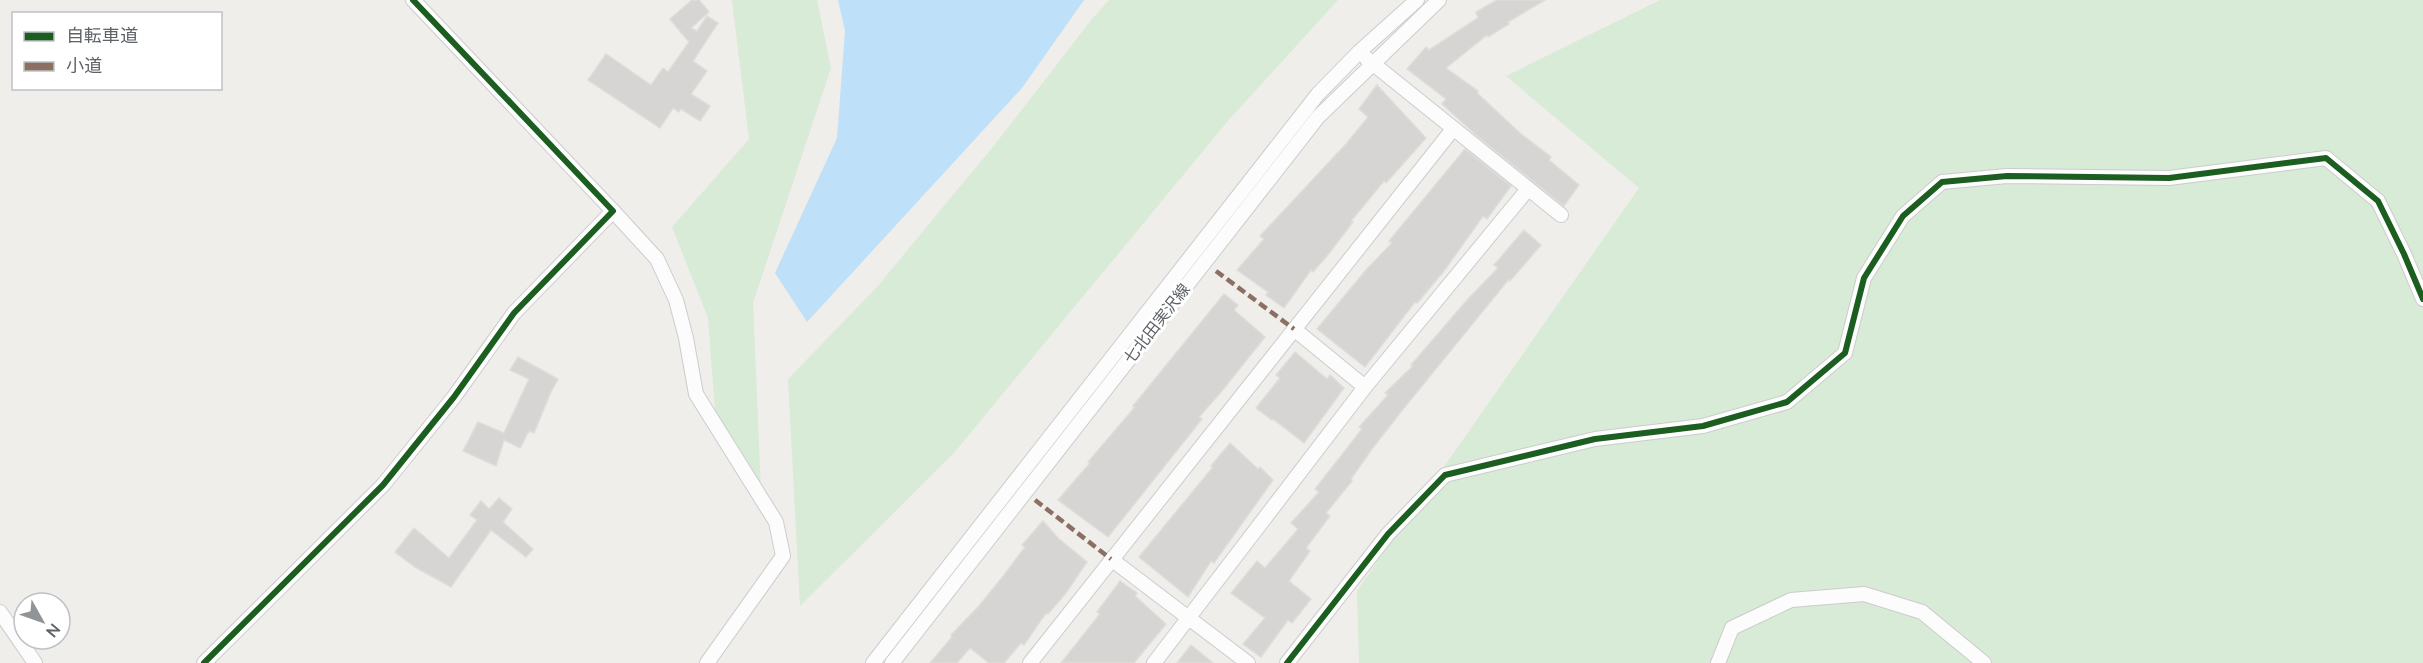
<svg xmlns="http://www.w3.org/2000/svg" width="2423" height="663" font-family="'Nunito Sans','Noto Sans JP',sans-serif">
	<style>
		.green { fill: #d8ebd6 }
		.water { fill: #bfe0f9 }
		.building { fill: #d6d5d3; stroke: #deddd9; stroke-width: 1.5 }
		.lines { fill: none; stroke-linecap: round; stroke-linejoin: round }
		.minor-casing { stroke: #cbcccc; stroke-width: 16 }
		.minor { stroke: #fdfcfc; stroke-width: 14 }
		.quiet { stroke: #8d6e63; stroke-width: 4.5; stroke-dasharray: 9 4.5; stroke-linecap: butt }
		.cycleway-casing { stroke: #fff; stroke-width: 10 }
		.cycleway { stroke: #1b5e20; stroke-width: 6 }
		.labels { text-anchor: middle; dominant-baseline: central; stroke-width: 6; stroke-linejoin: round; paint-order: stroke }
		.street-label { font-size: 16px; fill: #5f6368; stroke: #fff }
	</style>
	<rect width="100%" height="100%" fill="#efeeea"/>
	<!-- green -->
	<g class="green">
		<path d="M732,0H817L831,68L753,303L761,491L715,411L708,318L672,227L749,139Z"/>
		<path d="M1109,0H1338L1227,122L953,454L800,606L788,379L877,287L996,143L1092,19Z"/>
		<path d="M1660,0H2423V663H1359L1357,591L1639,188L1506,76Z"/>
	</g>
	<!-- water -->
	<path class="water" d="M838,0H1084L1022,88L807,322L775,273L837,138L845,31Z"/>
	<!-- building -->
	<g class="building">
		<path d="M692,0H699L709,12L691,28L697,31L707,16L718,23L693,61L707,71L691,94L710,106L700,121L681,109L679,112L673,108L660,128L588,80L606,54L651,85L663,68L668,72L689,42L670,19Z"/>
		<path d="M1497,0H1545L1508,22L1509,24L1488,37L1487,35L1446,68L1478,91L1477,93L1521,134L1551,157L1549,160L1579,185L1564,206L1476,135L1442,104L1446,99L1407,69L1426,47L1429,50L1478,18L1476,12Z"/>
		<path d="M1377,85L1426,138L1386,183L1384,181L1351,221L1353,222L1327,256L1313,272L1311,270L1284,308L1266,295L1268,292L1237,270L1264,239L1260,236L1346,144L1368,117L1359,109Z"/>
		<path d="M1465,149L1511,186L1487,219L1483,216L1444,271L1417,303L1415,302L1365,367L1317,329L1366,270L1392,243L1389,241Z"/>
		<path d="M1524,230L1541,245L1510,281L1509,279L1404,408L1372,449L1351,479L1352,481L1326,513L1330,516L1306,548L1310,551L1289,581L1311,599L1292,623L1288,620L1261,657L1243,644L1265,618L1231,593L1257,561L1265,568L1298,529L1291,523L1319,492L1315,489L1362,429L1359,427L1388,395L1385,393L1413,366L1411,365L1468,299L1498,268L1494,265Z"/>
		<path d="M1224,294L1238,305L1234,310L1265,337L1221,392L1199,417L1202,419L1108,537L1058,500L1090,463L1088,462L1135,407L1133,406Z"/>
		<path d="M1295,352L1327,379L1330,375L1344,388L1304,443L1273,419L1272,420L1256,408L1280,378L1276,375Z"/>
		<path d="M518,357L558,379L550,394L534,433L529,431L520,448L504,440L496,466L463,451L478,422L504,433L529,379L510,370Z"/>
		<path d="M1230,443L1258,469L1260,467L1273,480L1214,563L1211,561L1188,597L1139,557L1213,467L1211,466Z"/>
		<path d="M499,498L512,509L503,522L533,549L526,557L491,530L451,587L415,567L395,552L414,528L449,558L477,520L470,515L481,501L489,509Z"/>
		<path d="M1043,521L1058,538L1087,562L1066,593L1048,614L1046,613L1024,645L1021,643L1004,663H989L970,648L957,663H930L952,637L951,635L979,606L1004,575L1025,547L1022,545Z"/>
		<path d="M1120,581L1137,593L1135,596L1166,624L1134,663H1061L1100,614L1097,612Z"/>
		<path d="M1191,645L1213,663H1177Z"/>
	</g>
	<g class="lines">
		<defs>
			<g id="minor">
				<path d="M1366,58L1561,215"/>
				<path d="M613,211L657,259L676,300L686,338L696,394L776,522L783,556L707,663"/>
				<path d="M1294,329L1365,387"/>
				<path d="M1111,559L1248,663"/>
				<path d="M0,612L35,663"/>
				<path d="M204,663L383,485L454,397L514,313L613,211L413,0"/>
				<path d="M873,663L1318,94L1359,52L1417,0"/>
				<path d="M892,663L1318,117L1439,0"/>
				<path d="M1030,663L1453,129"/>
				<path d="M1154,663L1365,387L1528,189"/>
				<path d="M1287,663L1388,534L1445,475L1595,439L1703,426L1787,402L1845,353L1864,278L1903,216L1942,182L2007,176L2169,178L2326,158L2378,201L2404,254L2423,299"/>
				<path d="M1718,663L1732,628L1791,600L1864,594L1922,612L1984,663"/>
			</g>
		</defs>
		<!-- minor casing -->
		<use href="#minor" class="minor-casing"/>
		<!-- minor -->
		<use href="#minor" class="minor"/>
		<!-- quiet -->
		<g class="quiet">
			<path d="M1216,271L1294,329"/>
			<path d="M1035,500L1111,559"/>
		</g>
		<defs>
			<g id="cycleway">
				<path d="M204,663L383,485L454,397L514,313L613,211L413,0"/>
				<path d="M1287,663L1388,534L1445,475L1595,439L1703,426L1787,402L1845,353L1864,278L1903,216L1942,182L2007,176L2169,178L2326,158L2378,201L2404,254L2423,299"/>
			</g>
		</defs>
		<!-- cycleway casing -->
		<use href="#cycleway" class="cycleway-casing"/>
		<!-- cycleway -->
		<use href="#cycleway" class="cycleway"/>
	</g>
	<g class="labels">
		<!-- street labels -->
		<g class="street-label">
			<text transform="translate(1157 324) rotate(-52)">七北田実沢線</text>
		</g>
	</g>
	<!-- legend -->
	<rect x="12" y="12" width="210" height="78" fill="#ffffff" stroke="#bfc1c3" stroke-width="1.5"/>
	<rect x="24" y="32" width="30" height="9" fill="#1b5e20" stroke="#bfc1c3" stroke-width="1.5"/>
	<text x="66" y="42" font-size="18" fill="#5f6368">自転車道</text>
	<rect x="24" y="62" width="30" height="9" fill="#8d6e63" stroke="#bfc1c3" stroke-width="1.5"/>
	<text x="66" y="72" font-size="18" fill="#5f6368">小道</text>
	<!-- north arrow -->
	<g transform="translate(42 621) rotate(130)"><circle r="28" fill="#ffffff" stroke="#bfc1c3" stroke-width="1.5"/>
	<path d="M0-4.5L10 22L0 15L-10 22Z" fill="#919496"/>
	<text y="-9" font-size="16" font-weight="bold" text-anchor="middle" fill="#5f6368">N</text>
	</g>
</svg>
